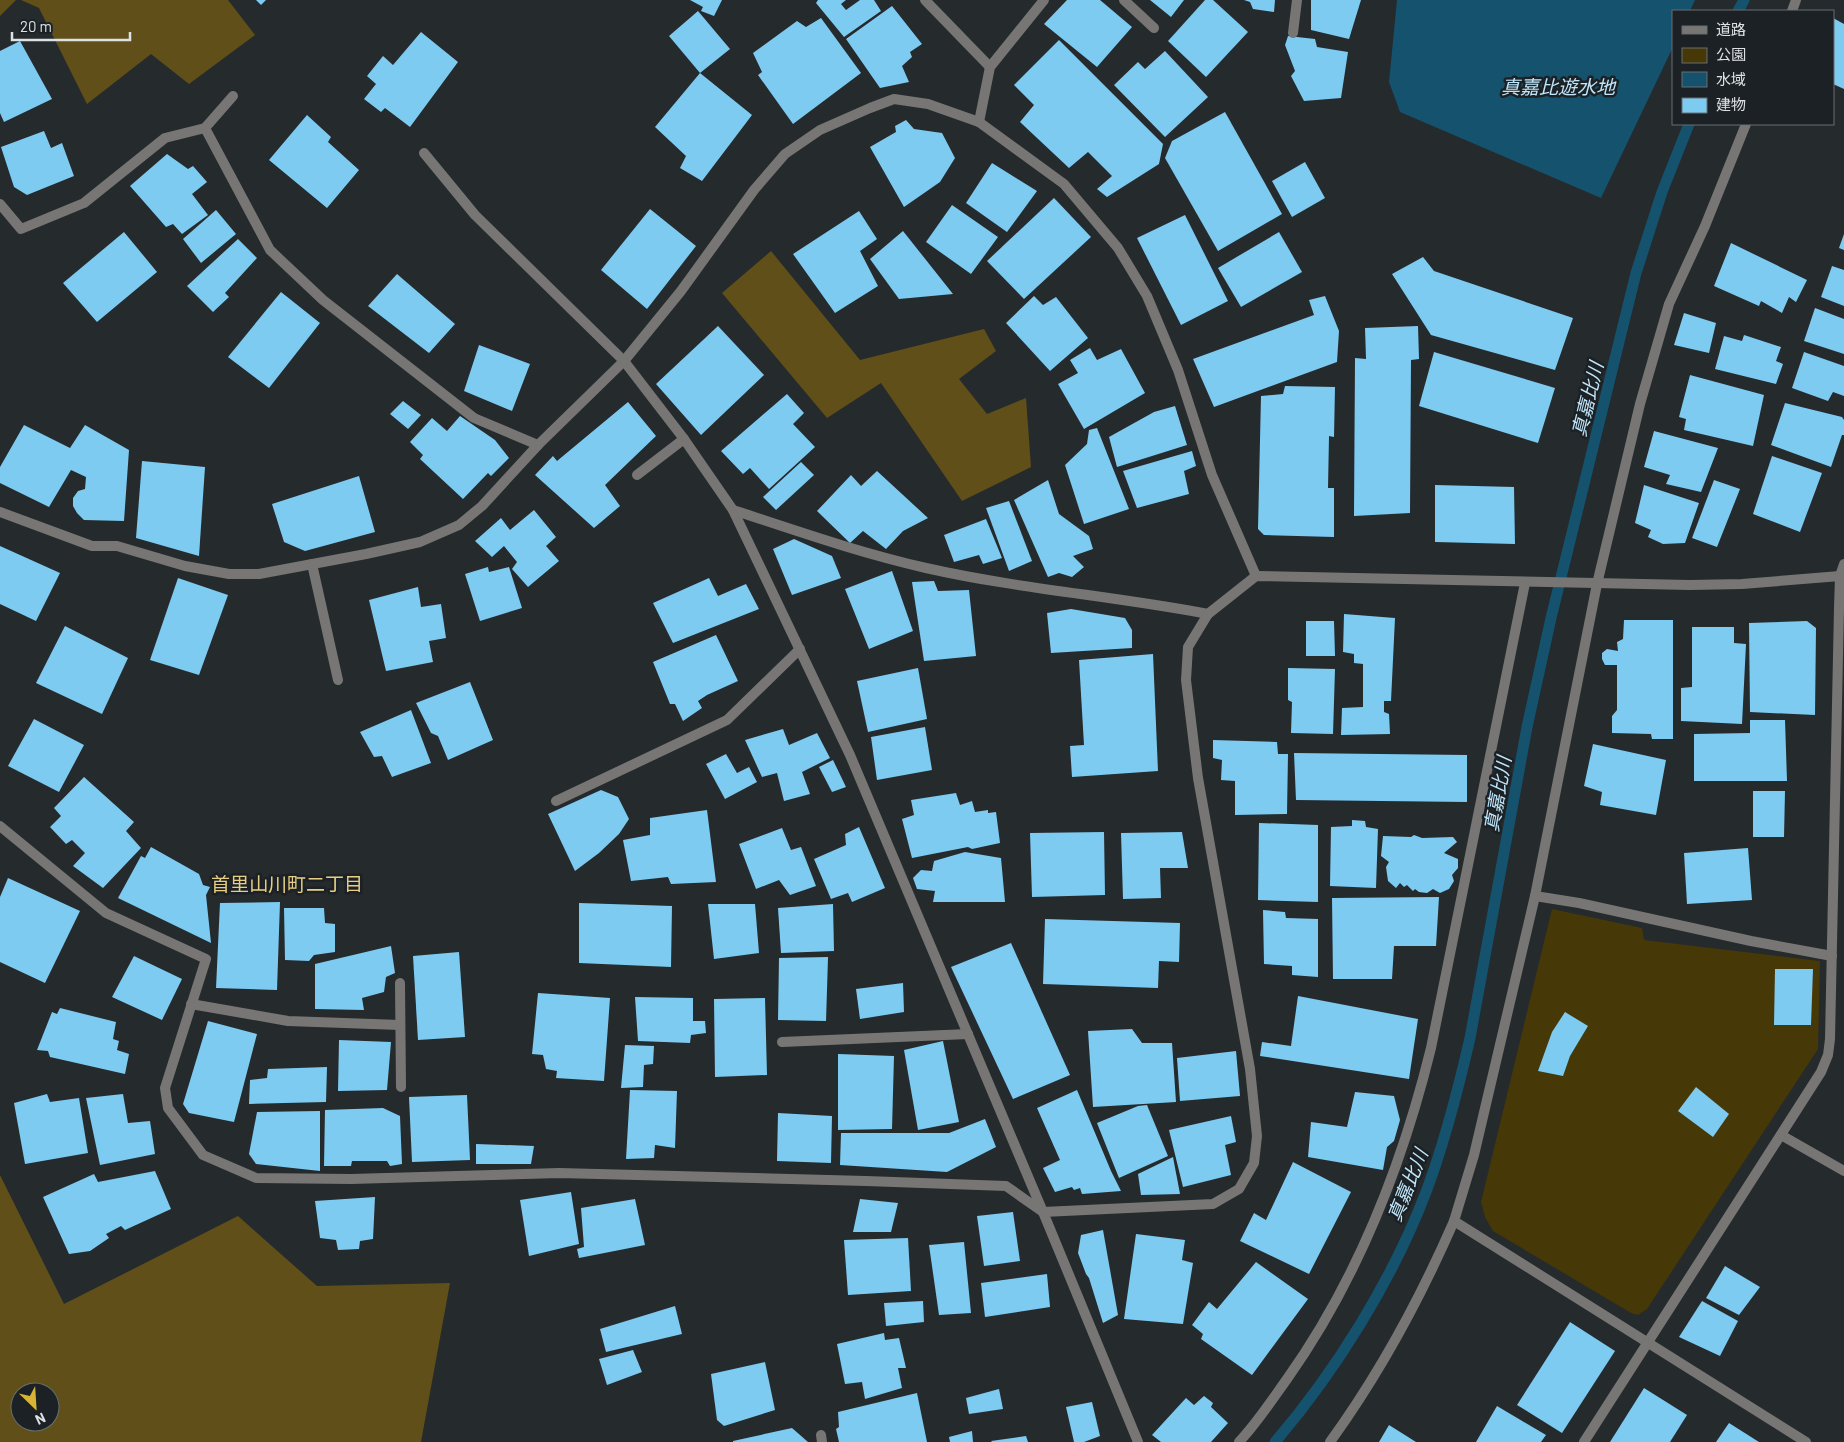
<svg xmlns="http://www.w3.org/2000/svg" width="1844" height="1442" font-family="Barlow,'Noto Sans JP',sans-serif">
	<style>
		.green { fill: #463807 }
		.forest { fill: #604f18; fill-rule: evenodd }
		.water { fill: #14526d }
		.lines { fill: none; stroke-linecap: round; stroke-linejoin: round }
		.stream { stroke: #14526d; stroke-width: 11 }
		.building { fill: #7ecbf2 }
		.minor { stroke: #777674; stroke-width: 10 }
		.tertiary { stroke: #777674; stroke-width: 10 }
		.labels { text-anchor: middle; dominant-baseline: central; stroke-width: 5; stroke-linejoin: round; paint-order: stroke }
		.water-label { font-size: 19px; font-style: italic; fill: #c0e6fb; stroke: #1b2124 }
		.neighbourhood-label { font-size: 19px; fill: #e7ce82; stroke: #1b2124 }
	</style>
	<rect width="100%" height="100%" fill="#252a2d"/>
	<!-- green -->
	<path class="green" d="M1552,909L1642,928L1644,940L1820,961L1818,1049L1647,1309L1638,1315L1631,1313L1493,1231L1485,1217L1481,1202Z"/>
	<!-- forest -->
	<g class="forest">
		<path d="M0,0H16L0,16Z"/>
		<path d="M21,0H228L255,35L189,84L151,54L87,104L39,8Z"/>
		<path d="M771,251L860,360L984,329L996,351L959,379L987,414L1026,398L1031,467L962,501L881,383L827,418L722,293Z"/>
		<path d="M0,1175L64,1304L238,1216L317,1286L450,1283L421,1442H0ZM20,1392H50V1422H20Z"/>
	</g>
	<!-- water -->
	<path class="water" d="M1397,0H1695L1690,11H1673V47L1601,198L1400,112L1389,82Z"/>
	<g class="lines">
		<!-- stream -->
		<g class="stream">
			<path d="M1738,11L1744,0"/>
			<path d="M1275,1442C1336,1371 1393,1279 1426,1192C1445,1142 1458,1090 1470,1038L1527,727L1551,618L1636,273L1662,192L1689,124"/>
		</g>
	</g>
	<!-- building -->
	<g class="building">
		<path d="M256,0H266L261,5Z"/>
		<path d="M690,0H722L714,16L701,11L703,7Z"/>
		<path d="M818,0H846L841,4L846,10L860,0H874L881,11L844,37L816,3Z"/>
		<path d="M1067,0H1100L1132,27L1097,67L1044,24Z"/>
		<path d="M1150,0H1184L1171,17Z"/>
		<path d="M1205,0H1213L1248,32L1206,77L1168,41Z"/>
		<path d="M1244,0H1275L1274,12L1253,9L1250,2Z"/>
		<path d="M1311,0H1361L1349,39L1311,30Z"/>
		<path d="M892,6L922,44L910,52L912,57L902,66L909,82L880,88L846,39Z"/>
		<path d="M698,11L730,49L700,73L669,36Z"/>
		<path d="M821,18L861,73L793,124L758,75L762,72L753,53L797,21L806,27Z"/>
		<path d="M1833,18L1844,24V89L1833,84Z"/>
		<path d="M421,32L458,62L410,127L385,108L381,112L364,99L376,84L367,76L383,56L393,65Z"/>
		<path d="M1288,36L1315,39L1317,47L1348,52L1341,98L1304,101L1291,76L1295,71L1285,45Z"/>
		<path d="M1059,40L1163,144L1159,164L1107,197L1097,189L1112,176L1088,152L1069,168L1020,122L1034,105L1014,85Z"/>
		<path d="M20,41L52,99L4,122L0,113V51Z"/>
		<path d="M1165,51L1208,97L1165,137L1114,85L1138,62L1145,69Z"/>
		<path d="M700,73L752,115L702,181L680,168L686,156L655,127Z"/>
		<path d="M1225,112L1282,214L1218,251L1165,158L1172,141Z"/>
		<path d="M307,115L331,137L328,142L359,170L327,208L269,160Z"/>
		<path d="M906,120L914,129L942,133L955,158L940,182L904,207L870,147L896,132L895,126Z"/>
		<path d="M44,131L51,148L62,143L74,176L27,195L14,187L1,147Z"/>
		<path d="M167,154L188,169L193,166L207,182L192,194L208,215L182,234L173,224L166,227L130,186Z"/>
		<path d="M1305,162L1325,198L1292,217L1272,181Z"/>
		<path d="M992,163L1037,191L1007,232L966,203Z"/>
		<path d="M1054,198L1091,237L1024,299L987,261Z"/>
		<path d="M952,205L998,237L971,274L926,242Z"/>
		<path d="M650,209L696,246L647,309L601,270Z"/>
		<path d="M216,210L236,234L201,263L183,239Z"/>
		<path d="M859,211L877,239L860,251L878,286L835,313L793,254Z"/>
		<path d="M1185,215L1228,301L1181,325L1137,238Z"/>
		<path d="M903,231L953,294L899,299L870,259Z"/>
		<path d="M124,232L157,272L97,322L63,283Z"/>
		<path d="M1279,232L1302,272L1241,307L1218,268Z"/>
		<path d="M1844,234V250L1839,248Z"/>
		<path d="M238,239L257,258L225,293L229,297L213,312L187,286Z"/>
		<path d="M1731,243L1807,280L1796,302L1789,297L1782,313L1761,301L1759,306L1714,286Z"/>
		<path d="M1423,257L1434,271L1573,318L1555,370L1431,335L1392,274Z"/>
		<path d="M1832,266L1844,270V306L1821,297Z"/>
		<path d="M397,274L455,324L429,353L368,306Z"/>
		<path d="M281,292L320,323L269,388L228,357Z"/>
		<path d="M1034,296L1043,305L1056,297L1088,338L1050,371L1006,323Z"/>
		<path d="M1325,296L1339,331L1337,362L1214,407L1193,359L1314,315L1309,300Z"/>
		<path d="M1815,308L1844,319V354L1804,341Z"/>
		<path d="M1684,313L1716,323L1709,353L1674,345Z"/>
		<path d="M718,326L764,375L701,435L656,384Z"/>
		<path d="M1418,326L1419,359L1411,360L1410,513L1354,516L1355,358L1366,359L1365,328Z"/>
		<path d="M1744,335L1781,347L1776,361L1783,364L1776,384L1715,369L1724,336L1742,341Z"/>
		<path d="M479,345L530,364L512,411L464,391Z"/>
		<path d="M1090,348L1097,360L1121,349L1145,393L1084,429L1058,384L1078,373L1070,360Z"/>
		<path d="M1434,352L1555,388L1538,443L1419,406Z"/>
		<path d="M1804,352L1844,366V396L1833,392L1828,401L1792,388Z"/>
		<path d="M1690,375L1764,395L1753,446L1684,430L1686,419L1679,417Z"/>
		<path d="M1285,386L1335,387L1334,437L1329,436L1328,488H1334V537L1264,535L1258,529L1261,396L1283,394Z"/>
		<path d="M787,394L804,413L793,424L815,447L769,489L750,468L743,474L721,451Z"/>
		<path d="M403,401L421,415L408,429L390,414Z"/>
		<path d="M628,402L656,436L605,485L620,506L594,528L535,475L553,456L557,461Z"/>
		<path d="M1785,403L1842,417L1844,420V435H1842L1831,467L1771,445Z"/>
		<path d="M1175,406L1187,445L1117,467L1109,437L1154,412Z"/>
		<path d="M460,416L495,440L509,458L491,476L488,473L463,499L420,459L423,455L410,442L432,418L447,431Z"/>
		<path d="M24,425L70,448L85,425L129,450L124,521L84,520L77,513L73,506V498L78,491L85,489L86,477L71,470L49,507L0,483V467Z"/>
		<path d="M1097,428L1129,509L1084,524L1065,465L1087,444L1089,430Z"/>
		<path d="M1654,431L1718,448L1701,492L1666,484L1670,475L1644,467Z"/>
		<path d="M1192,451L1196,466L1184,471L1189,494L1137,508L1123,471Z"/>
		<path d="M1772,456L1822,473L1800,532L1753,514Z"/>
		<path d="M142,461L205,467L199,556L136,538Z"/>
		<path d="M801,462L814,475L776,510L763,497Z"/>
		<path d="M877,471L928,518L903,531L886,549L863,531L850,543L817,511L851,475L861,486Z"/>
		<path d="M359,476L375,532L305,551L284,542L272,504Z"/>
		<path d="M1048,480L1059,514L1089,536L1093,549L1073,556L1084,567L1072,577L1059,573L1048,577L1014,500Z"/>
		<path d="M1714,480L1740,489L1717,547L1692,538Z"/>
		<path d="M1435,485L1514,487L1515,544L1435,542Z"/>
		<path d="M1644,485L1699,503L1685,543L1663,544L1648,537L1651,530L1635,523Z"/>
		<path d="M1009,501L1032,561L1009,571L986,508Z"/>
		<path d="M534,510L556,537L546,546L559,561L528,587L512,569L517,562L504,546L492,557L475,541L501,518L510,530Z"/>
		<path d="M986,519L1002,558L983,564L979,555L954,562L944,535Z"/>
		<path d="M794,539L832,556L841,578L792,595L773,549Z"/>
		<path d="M0,546L60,573L36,621L0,604Z"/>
		<path d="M488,567L489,572L509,567L522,608L480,621L465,574Z"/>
		<path d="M892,571L913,631L869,649L845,589Z"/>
		<path d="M178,578L228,595L199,675L150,660Z"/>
		<path d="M709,578L718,596L746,584L759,609L673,643L653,603Z"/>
		<path d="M934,581L938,591L969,590L976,656L924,661L912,582Z"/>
		<path d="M418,587L421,607L441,604L446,638L429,641L433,662L386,671L369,600Z"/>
		<path d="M1071,609L1125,618L1132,630V648L1051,653L1047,613Z"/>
		<path d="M1344,614L1395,618L1391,701H1384V712L1389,714L1390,734L1341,735L1342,708L1363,707V664L1354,663V654L1343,652Z"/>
		<path d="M1624,620H1673V739H1652L1651,734L1612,733V716L1617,710V665H1605L1602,659V653L1607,649L1618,651L1617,642L1623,639Z"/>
		<path d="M1306,621H1334L1335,656H1306Z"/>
		<path d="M1807,621L1816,628L1815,715L1750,712L1749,623Z"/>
		<path d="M65,626L128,658L102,714L36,683Z"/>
		<path d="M1692,627H1734V643L1746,644L1742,724L1681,721V688L1692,687Z"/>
		<path d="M716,635L738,681L707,695L698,701L702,708L683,721L675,704H670L653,662Z"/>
		<path d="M1153,654L1158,771L1072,777L1070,746L1084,745L1079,660Z"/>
		<path d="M918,668L927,719L868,732L857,681Z"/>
		<path d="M1288,668L1335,669L1333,734L1291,733L1292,702L1288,700Z"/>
		<path d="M470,682L493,740L448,760L438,736L431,733L416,703Z"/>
		<path d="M411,710L431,763L392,777L382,756L374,757L360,732Z"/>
		<path d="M34,719L84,745L59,792L8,766Z"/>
		<path d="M1750,720H1785L1787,781H1694V734L1750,733Z"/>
		<path d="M925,727L932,770L877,780L871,737Z"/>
		<path d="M783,729L789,745L817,733L830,758L802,772L810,794L784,801L777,773L762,777L745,740Z"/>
		<path d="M1213,740L1277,742L1278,754H1288L1287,814L1235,815V781L1221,780L1222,760L1213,758Z"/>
		<path d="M1593,744L1666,760L1656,815L1600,805L1602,792L1584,786Z"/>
		<path d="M1294,753L1467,755V802L1296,800Z"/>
		<path d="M726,754L737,773L749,767L757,782L725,799L706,764Z"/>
		<path d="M833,760L846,787L832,792L819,767Z"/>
		<path d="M84,777L134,822L126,831L141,848L103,888L73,866L85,853L72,840L66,844L50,827L61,816L54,808Z"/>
		<path d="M601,790L618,797L629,819L619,834L599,853L575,871L548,814Z"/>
		<path d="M1753,791H1785L1784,837H1753Z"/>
		<path d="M956,793L960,805L972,801L975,812L988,810V813L996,812L1000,843L972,849L968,847L912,858L902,819L914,815L911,800Z"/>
		<path d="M707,810L716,882L671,884L668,877L631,881L623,840L650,835V818Z"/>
		<path d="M1352,820L1365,821L1366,827L1378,829L1376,888L1330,886L1331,827L1352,826Z"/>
		<path d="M1259,823L1318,825V902L1258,900Z"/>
		<path d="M859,827L885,888L852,902L848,893L831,899L814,859L846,845L845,834Z"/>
		<path d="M782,828L791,850L801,847L816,886L790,895L779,880L756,889L739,844Z"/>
		<path d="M1104,832L1105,895L1032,897L1030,833Z"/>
		<path d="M1182,832L1188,868H1160L1161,898L1123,899L1121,833Z"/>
		<path d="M1414,835L1422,838L1453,837L1457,842L1444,853L1458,859V868L1452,875L1454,881L1449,889L1440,893L1433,889L1427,893L1419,892L1415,889L1413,891L1407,885L1404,887L1400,883L1396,888L1388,881L1386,867L1389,862L1381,856L1383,836L1411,837Z"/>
		<path d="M151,847L199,874L203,885L210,887L206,895L211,943L118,898L141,856L145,858Z"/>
		<path d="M1748,848L1752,900L1687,904L1684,853Z"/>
		<path d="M965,852L1001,858L1005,902H933L935,891L917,889L913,878L921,870L932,871L934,861Z"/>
		<path d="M8,878L80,911L45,983L0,962V897Z"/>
		<path d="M1439,897L1436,946H1394L1392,979H1333L1332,898Z"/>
		<path d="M280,902L277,990L216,988L220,903Z"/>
		<path d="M579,903L672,906L671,967L579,963Z"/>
		<path d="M708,904H755L759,953L714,959Z"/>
		<path d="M833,904L834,951L781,953L778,908Z"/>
		<path d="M284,908H324L325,923L335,924V952L314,955L309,961L285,960Z"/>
		<path d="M1263,910L1285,912L1286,918L1318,919V977L1292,975V966L1264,964Z"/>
		<path d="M1045,919L1180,923L1179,962L1159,961L1158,988L1043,984Z"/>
		<path d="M1011,943L1070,1075L1013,1099L951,967Z"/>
		<path d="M391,946L395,973L386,977L384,992L362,998L364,1010L315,1009V964Z"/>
		<path d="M459,952L465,1037L418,1040L413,956Z"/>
		<path d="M134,956L182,979L162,1020L112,997Z"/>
		<path d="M828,957L826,1021L778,1020L779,958Z"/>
		<path d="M1775,969H1813L1811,1025H1774Z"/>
		<path d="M903,983L904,1012L860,1019L856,989Z"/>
		<path d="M538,993L610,998L604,1081L556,1078L557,1071L546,1069L543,1055L532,1054Z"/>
		<path d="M1298,996L1418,1019L1409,1079L1260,1056L1262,1042L1291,1046Z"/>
		<path d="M635,997L693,998V1021H705L706,1033L691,1035L690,1043L638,1041Z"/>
		<path d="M765,998L767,1075L715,1077L714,999Z"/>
		<path d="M60,1008L116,1022L113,1039L119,1041L117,1050L129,1054L125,1074L50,1057L48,1051L37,1050L52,1012L57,1014Z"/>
		<path d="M1565,1012L1588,1026L1570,1056L1563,1076L1538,1071L1552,1032Z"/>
		<path d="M208,1021L257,1034L234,1122L189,1113L183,1104Z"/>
		<path d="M1132,1029L1142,1043H1172L1176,1102L1093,1107L1088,1031Z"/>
		<path d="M339,1040L391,1042L387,1090L338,1091Z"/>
		<path d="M943,1041L959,1122L918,1130L904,1050Z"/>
		<path d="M625,1045L654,1046L653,1064L644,1065L643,1087L621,1088Z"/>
		<path d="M1236,1051L1240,1096L1180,1101L1177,1058Z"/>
		<path d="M838,1054L894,1056L892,1129L838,1130Z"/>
		<path d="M327,1067L326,1102L249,1104L250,1080L267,1078L268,1069Z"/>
		<path d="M1696,1087L1729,1114L1713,1137L1678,1111Z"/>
		<path d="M630,1090L677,1091L675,1148L655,1145L654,1158L626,1159Z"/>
		<path d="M1077,1090L1111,1171L1121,1191L1082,1194L1080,1188L1074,1190L1072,1187L1055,1192L1043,1168L1060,1160L1037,1108Z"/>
		<path d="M1355,1092L1394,1096L1400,1120L1394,1141L1387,1147L1383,1170L1308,1157L1311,1122L1347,1127Z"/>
		<path d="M47,1094L50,1102L79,1098L88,1153L25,1164L14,1103Z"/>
		<path d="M123,1094L128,1123L150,1121L155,1154L100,1165L86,1098Z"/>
		<path d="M467,1095L470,1160L412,1162L409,1097Z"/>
		<path d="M1147,1105L1168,1156L1119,1178L1097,1123L1138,1106Z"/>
		<path d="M383,1108L400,1116L402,1164L390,1166L387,1161H352L351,1166H324L325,1110Z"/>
		<path d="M320,1111V1171L256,1164L249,1154L257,1112Z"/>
		<path d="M778,1113L832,1116L831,1163L777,1161Z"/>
		<path d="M1231,1116L1236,1142L1225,1145L1231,1175L1183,1187L1169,1130Z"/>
		<path d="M985,1119L996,1147L947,1172L840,1165L841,1133H949Z"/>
		<path d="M476,1144L534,1146L531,1164H476Z"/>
		<path d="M1173,1157L1180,1194L1141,1195L1138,1174Z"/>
		<path d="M1293,1162L1351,1192L1309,1274L1240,1241L1254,1213L1266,1220Z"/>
		<path d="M155,1171L171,1209L125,1230L121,1226L106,1234L109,1238L90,1251L69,1254L43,1197L94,1174L98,1182Z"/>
		<path d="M571,1192L579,1244L529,1256L520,1200Z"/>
		<path d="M375,1197L373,1239L360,1241L359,1249L338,1250L336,1240L320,1238L315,1201Z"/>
		<path d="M635,1199L645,1245L579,1258L577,1249L584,1247L581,1208Z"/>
		<path d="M860,1199L898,1203L891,1232H853Z"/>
		<path d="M1013,1212L1020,1261L984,1266L977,1216Z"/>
		<path d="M1103,1230L1118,1315L1103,1323L1089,1278L1086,1274L1078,1253L1081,1235Z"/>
		<path d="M1136,1234L1185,1240L1182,1260L1193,1263L1183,1324L1124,1319Z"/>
		<path d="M908,1238L911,1291L848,1295L844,1240Z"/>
		<path d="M964,1242L971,1313L939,1315L929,1245Z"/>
		<path d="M1256,1262L1308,1299L1252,1375L1201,1339L1203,1334L1192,1325L1209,1302L1217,1309Z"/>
		<path d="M1725,1266L1760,1287L1739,1315L1706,1298Z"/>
		<path d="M1047,1274L1050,1307L985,1317L981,1283Z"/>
		<path d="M923,1301L924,1322L886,1326L884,1303Z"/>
		<path d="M1702,1301L1738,1321L1720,1356L1679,1337Z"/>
		<path d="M675,1306L682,1334L606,1352L600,1329Z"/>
		<path d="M1570,1322L1615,1351L1562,1433L1517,1405Z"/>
		<path d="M884,1333L885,1340L899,1338L906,1368H898L902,1388L865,1399L862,1382L845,1384L837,1344Z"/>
		<path d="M633,1350L642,1372L607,1385L599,1359Z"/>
		<path d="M765,1362L775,1410L724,1426L717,1420L711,1374Z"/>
		<path d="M1644,1388L1687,1415L1670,1442H1610Z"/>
		<path d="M999,1389L1003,1409L969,1414L966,1398Z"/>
		<path d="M917,1393L927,1442H839L836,1429L839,1427L838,1412Z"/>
		<path d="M1204,1396L1213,1403L1211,1407L1228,1423L1211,1442H1161L1152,1435L1186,1398L1194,1405Z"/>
		<path d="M1092,1402L1100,1436L1084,1442H1074L1066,1407Z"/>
		<path d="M1497,1406L1546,1435L1541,1442H1476Z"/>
		<path d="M1729,1423L1759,1442H1716Z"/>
		<path d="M1389,1425L1416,1442H1379Z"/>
		<path d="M792,1428L808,1442H733V1441Z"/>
		<path d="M972,1431L973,1442H950L949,1437Z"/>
		<path d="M1026,1436L1028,1442H992L991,1441Z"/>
	</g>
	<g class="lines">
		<!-- minor -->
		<g class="minor">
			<path d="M925,0L990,67"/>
			<path d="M1124,0L1154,28"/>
			<path d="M1792,11L1796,0"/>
			<path d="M1293,33L1297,0"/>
			<path d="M979,122L990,67L1044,0"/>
			<path d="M1746,124L1705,226L1669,304L1640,404L1597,584L1535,896L1474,1155L1454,1221L1806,1442"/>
			<path d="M205,128L270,250L323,300L474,418L538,445"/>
			<path d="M424,153L475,215L624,361L684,439L733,510L850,755L1043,1212L1138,1442"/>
			<path d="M0,204L21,229L84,203L165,138L205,128L233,96"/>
			<path d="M637,475L684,439"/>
			<path d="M733,510C797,531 860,553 926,568C1019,589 1114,596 1208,614"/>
			<path d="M0,512L92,546H117L185,566L229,574H259L366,554L420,542L459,525L482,506L538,445L624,361L681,291L754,190L785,154L820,130L870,108L894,99L928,104L979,122L1064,184L1118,248L1147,296L1178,370L1212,475L1256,576"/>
			<path d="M312,564L338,680"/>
			<path d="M556,801L727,720L800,649"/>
			<path d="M0,826L106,913L206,959L165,1088L168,1108L203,1155L256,1178L351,1179L559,1173L866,1181L1006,1186L1043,1212L1213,1204L1239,1189L1254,1163L1257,1136L1250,1069L1198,778L1186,680L1188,647L1208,614L1256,576L1690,585L1742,584L1840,576"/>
			<path d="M1535,896L1579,903L1751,941L1832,956"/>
			<path d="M400,983L401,1087"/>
			<path d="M191,1004L288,1021L400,1025"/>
			<path d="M782,1042L968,1034"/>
			<path d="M1781,1135L1844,1171"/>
			<path d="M821,1435L822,1442"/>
			<path d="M1239,1442C1257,1423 1272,1400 1287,1379C1358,1279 1402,1166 1431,1048L1525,583"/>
			<path d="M1330,1442C1380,1373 1420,1299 1454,1221"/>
			<path d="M1584,1442L1821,1072L1828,1055L1830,1039L1839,608L1840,576L1844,564"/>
		</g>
		<!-- tertiary -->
		<path class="tertiary" d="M1840,576L1844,575"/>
	</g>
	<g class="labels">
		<!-- water labels -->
		<g class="water-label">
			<text x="1558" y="86">真嘉比遊水地</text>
			<text transform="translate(1587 399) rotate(-76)">真嘉比川</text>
			<text transform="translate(1497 794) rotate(-80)">真嘉比川</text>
			<text transform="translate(1407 1185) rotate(-68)">真嘉比川</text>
		</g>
		<!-- neighbourhood labels -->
		<g class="neighbourhood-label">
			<text x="287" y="883">首里山川町二丁目</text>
		</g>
	</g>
	<!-- legend -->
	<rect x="1672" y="10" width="162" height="115" fill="#1b2124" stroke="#696e70"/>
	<rect x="1682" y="26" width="25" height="8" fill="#777674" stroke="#696e70"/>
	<text x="1716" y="35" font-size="15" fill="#dee1e3">道路</text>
	<rect x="1682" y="48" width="25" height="15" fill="#463807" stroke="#696e70"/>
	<text x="1716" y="60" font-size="15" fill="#dee1e3">公園</text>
	<rect x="1682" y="72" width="25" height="15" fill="#14526d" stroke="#696e70"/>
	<text x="1716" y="85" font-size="15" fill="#dee1e3">水域</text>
	<rect x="1682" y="98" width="25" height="15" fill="#7ecbf2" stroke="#696e70"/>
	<text x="1716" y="110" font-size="15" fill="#dee1e3">建物</text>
	<!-- north arrow -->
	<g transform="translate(35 1407) rotate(155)"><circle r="24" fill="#1b2124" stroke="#696e70"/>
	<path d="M0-4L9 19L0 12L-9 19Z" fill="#d8b434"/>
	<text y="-8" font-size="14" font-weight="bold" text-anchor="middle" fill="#dee1e3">N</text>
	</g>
	<!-- scale -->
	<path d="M12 32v8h118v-8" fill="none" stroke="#dee1e3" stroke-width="2.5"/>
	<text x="20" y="32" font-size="15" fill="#dee1e3" stroke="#1b2124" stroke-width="4" paint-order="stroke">20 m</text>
</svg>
